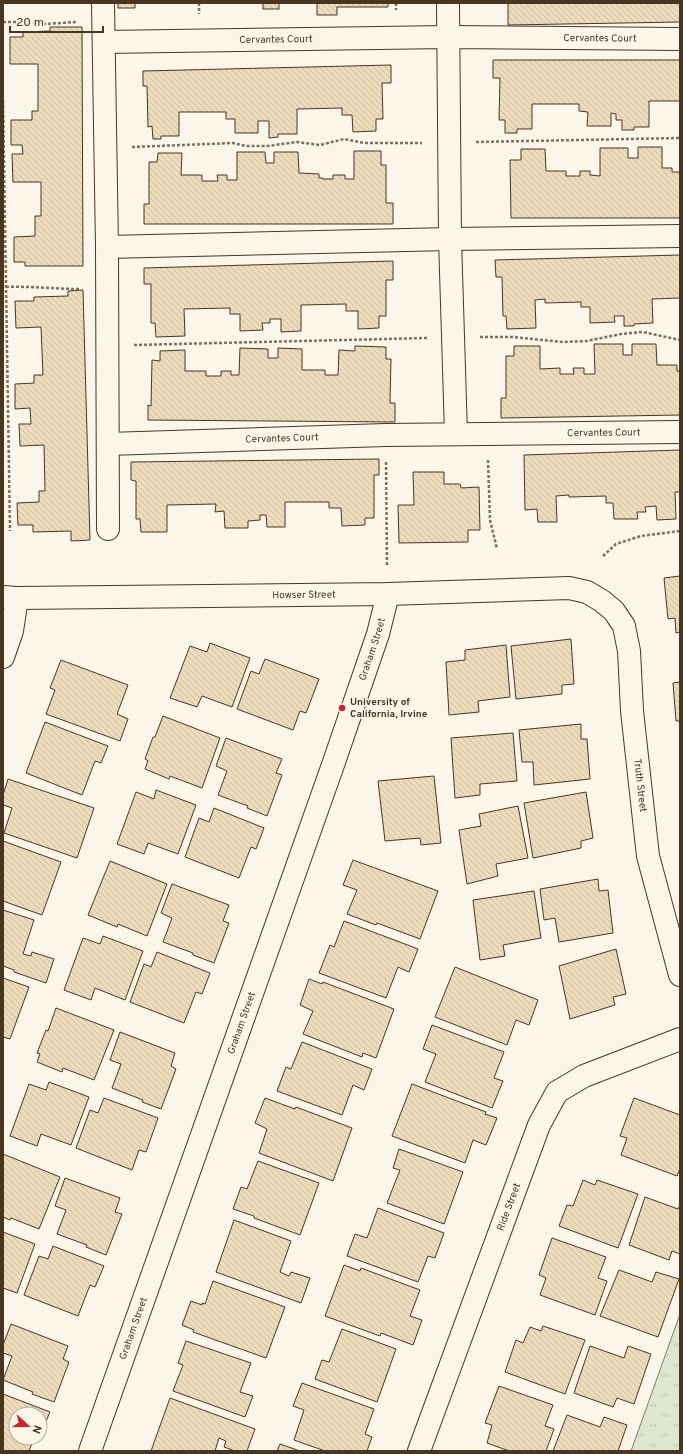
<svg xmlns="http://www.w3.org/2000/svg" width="683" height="1454" font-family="Overpass,sans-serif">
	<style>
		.park { fill: url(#park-tufts); stroke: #887966 }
		.building { fill: url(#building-back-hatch); stroke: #4a3520 }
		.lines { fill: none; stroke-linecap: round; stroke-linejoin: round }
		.minor-casing { stroke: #4a3520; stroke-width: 24 }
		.path { stroke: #7f6f5c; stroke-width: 2.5; stroke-dasharray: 3 2; stroke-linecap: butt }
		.minor { stroke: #fbf6e9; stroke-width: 22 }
		.poi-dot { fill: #c62828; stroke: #fbf6e9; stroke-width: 1.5 }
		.labels { text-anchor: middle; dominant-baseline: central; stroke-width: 3; stroke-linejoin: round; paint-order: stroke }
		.street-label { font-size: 10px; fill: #4a3520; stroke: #fbf6e9 }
		.poi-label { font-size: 10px; font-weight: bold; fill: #4a3520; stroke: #fbf6e9; text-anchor: start }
	</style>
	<defs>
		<pattern id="park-tufts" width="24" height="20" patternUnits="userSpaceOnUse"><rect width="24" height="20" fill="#dce7d0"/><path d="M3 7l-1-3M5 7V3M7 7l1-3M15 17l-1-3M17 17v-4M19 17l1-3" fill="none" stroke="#bec7b2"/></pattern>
		<pattern id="building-back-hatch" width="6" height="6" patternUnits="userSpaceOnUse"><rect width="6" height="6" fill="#ecdcbc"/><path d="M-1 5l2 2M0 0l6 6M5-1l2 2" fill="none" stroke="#ccbda1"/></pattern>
	</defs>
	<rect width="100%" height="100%" fill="#fbf6e9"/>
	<!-- park -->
	<path class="park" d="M680,1314V1451H631Z"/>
	<!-- building -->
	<g class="building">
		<path d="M118,3H157H135V8H118Z"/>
		<rect x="263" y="3" width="16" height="6"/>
		<path d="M317,3H388V7H337V15H317Z"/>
		<path d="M508,3H680V22L508,25Z"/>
		<path d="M50,27H82L83,266H25V262H14V237L35,236V216H41V182H13L12,154H23L22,145H11V120H32V111H38V64H10V37H23V32L50,31Z"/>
		<path d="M493,60H680V101H649V127H634V130H622V120H616V114L611,113V126H587L588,112L579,111V104H532V129H517V133H505V120H499L500,78H493Z"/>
		<path d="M391,65V83H382L383,119H376V131L353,132L352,115H342V108L297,109V134H278V137L269,138V121H258V133H235V119H226V112H179V136H161V139H153L152,126L148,127L147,86H143V71Z"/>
		<path d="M638,147H662V168H672V172H680V218H511L510,160H521V149H545L546,171H566V176H580V171H590V175L600,176V148H628V158H638Z"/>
		<path d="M354,151H381V165H386V203H393V224H144V204H149V162H157L158,153H182L181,175H202V181H218L217,175H227V180H237V152H265L266,163H274V152H298L299,173L319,174V178H323V179H333V175H345V179H354Z"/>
		<path d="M680,255V298L652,299L653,323L634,324V326H624V316H614L615,322L590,323V307H581V302L545,303V299L535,300L536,328L507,329L506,316H503L502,277H496L495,260Z"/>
		<path d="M393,261V280H386V316H379V328L358,329V311H346V304L301,305V331L281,332V319H270V323H262L263,330L240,331V314H230V308L184,309L185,336L156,337L155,323H151V284H144V268Z"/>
		<path d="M83,290L90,540L71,541V531L33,532V525H18L17,503L39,502V491H45L44,445L20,446L19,424H31L30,408L15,409V384L34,383V375H43L41,327L16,328L15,301H34V297L68,296V291Z"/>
		<path d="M594,344H623V355H632V344H656L657,365H677V371H680V415L501,418V398H506V356H514V346H540V369L560,368V374H574L573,368H584V374H595Z"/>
		<path d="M355,346L386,347V359H391L390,403H395V422L148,420V405L151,406L152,360L160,361V351L185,350V371H206V376H221V371H231V375H239L240,348L268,349V358H278V348L302,349V370H325V375H338L339,350L355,351Z"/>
		<path d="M680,450V492H675L676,519L657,520L656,506L645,507L646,512H637L638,519H614L613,503H606V496L569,497V495L556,496L557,522H538L537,509L525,510L524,455Z"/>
		<path d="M379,459V475H374V518H365V525L342,526L341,508H329V502H285V527H267L266,515H260V520L248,521V528H225L224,511L215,512L216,504L167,505V532H141L140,519H136V481L131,480V462Z"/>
		<path d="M413,472H444V484H460L461,488L479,487L480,530H468V542L399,543L398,505H414Z"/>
		<path d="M680,576V632L676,633L675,618L668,619L664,578Z"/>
		<path d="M571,639L574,684L562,685V694L516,699L511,646Z"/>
		<path d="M210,643L250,658L232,707L202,696L197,707L170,698L190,646L207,652Z"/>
		<path d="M506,645L510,697L478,701L479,712L449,715L446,662L465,660V650Z"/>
		<path d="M265,659L319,679L306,713L300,711L293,730L237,709L251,671L259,674Z"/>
		<path d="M61,660L128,685L117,714L128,719L120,741L46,714L55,690L50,688Z"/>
		<path d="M680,682V721H676L673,683Z"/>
		<path d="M163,716L220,738L202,788L170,776L169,779L145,769L148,761L145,759L153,737H155Z"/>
		<path d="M45,722L108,746L101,763L95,761L82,795L26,773Z"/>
		<path d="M581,724V739H587L590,779L534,785L533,762H522L519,730Z"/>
		<path d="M513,733L517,781L480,784V795L455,798L451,738Z"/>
		<path d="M226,738L282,759L276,773L282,775L267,816L247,808L248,806L218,795L227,771L216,766Z"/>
		<path d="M434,776L441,843L421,845L420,838L385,841L378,781Z"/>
		<path d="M8,779L94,808L77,858L4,833L12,808L3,805V795Z"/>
		<path d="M156,790L196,805L178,854L148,843L144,854L117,844L136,792L154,799Z"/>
		<path d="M586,792L593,838L581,841V848L533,858L524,803Z"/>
		<path d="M518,806L528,858L496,864L498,876L467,884L459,830L481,826L479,814Z"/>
		<path d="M214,808L264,828L256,849L251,847L239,878L185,857L199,818L209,822Z"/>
		<path d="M3,841L61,862L42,915L3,901Z"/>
		<path d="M353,860L438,891L420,939L377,923L376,925L347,914L357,890L343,885Z"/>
		<path d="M110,861L167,884L147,936L118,924L117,927L88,915Z"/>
		<path d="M598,879L599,891L608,890L613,933L559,942L555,918L544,920L540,889Z"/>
		<path d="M172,884L229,905L223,921L229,923L214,963L193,955V953L163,942L172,918L161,913Z"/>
		<path d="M534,891L541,938L503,945L505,956L480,960L473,900Z"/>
		<path d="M3,910L34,920L23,954L31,956L32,952L54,959L46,983L14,972V970L3,966Z"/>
		<path d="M344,921L418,949L409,972L398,967L386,998L319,973L330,945L334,947Z"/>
		<path d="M103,936L143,951L125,1000L95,988L91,1000L64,990L83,938L100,944Z"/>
		<path d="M616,949L626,994L613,997L615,1005L570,1019L559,966Z"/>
		<path d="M157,952L210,973L202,994L196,992L184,1023L130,1002L144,964L151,967Z"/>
		<path d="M455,967L538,1000L529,1025L516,1020L507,1045L435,1017Z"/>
		<path d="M3,978L29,987L10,1039L3,1037Z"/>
		<path d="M309,979L322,984L323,982L394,1009L376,1058L363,1053L362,1057L303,1034L313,1011L300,1005Z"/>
		<path d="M56,1008L114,1030L94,1080L63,1068L62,1072L37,1062L40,1054L37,1053L46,1030L48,1031Z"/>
		<path d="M432,1025L504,1052L494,1078L503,1081L492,1108L425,1082L436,1054L423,1049Z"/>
		<path d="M120,1032L175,1053L171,1066L176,1069L161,1109L142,1102L143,1100L112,1088L121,1064L110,1060Z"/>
		<path d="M302,1042L372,1069L364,1090L353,1085L342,1115L277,1091L286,1067L291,1069Z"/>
		<path d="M49,1082L89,1097L71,1145L41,1134L37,1146L10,1136L29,1084L46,1090Z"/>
		<path d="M412,1084L486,1112L485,1114L497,1118L486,1145L473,1140L465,1163L392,1136Z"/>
		<path d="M104,1098L158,1118L146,1152L139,1150L132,1170L76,1148L90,1110L98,1113Z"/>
		<path d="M265,1098L295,1109L296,1107L352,1128L333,1181L259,1153L267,1129L255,1123Z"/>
		<path d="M634,1098L680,1115V1169L677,1176L621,1155L627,1138L620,1136Z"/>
		<path d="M399,1149L463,1172L444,1224L387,1203L400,1170L393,1168Z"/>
		<path d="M3,1154L60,1177L39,1229L11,1218L10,1220L3,1217Z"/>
		<path d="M258,1161L319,1183L300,1235L254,1218V1216L233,1209L241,1187L247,1189Z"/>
		<path d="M65,1178L120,1198L115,1212L122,1214L106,1255L86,1247L87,1245L57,1234L66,1210L55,1206Z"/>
		<path d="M583,1180L595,1185L597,1180L638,1194L618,1248L559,1226L567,1205L573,1206Z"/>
		<path d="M645,1197L678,1209L680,1205V1254L672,1251L669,1260L629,1245Z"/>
		<path d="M378,1208L444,1233L435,1258L428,1256L418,1282L347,1256L355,1234L367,1238Z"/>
		<path d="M234,1220L291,1241L280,1272L289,1276L291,1272L310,1278L301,1303L216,1272Z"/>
		<path d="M3,1232L35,1244L17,1293L3,1288Z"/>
		<path d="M552,1238L606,1257L598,1278L607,1281L595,1315L540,1295L546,1278L539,1275Z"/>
		<path d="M53,1246L104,1266L95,1287L90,1285L78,1316L24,1295L39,1256L48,1259Z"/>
		<path d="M344,1265L360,1271L361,1268L420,1290L410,1316L422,1320L413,1345L381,1333L380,1336L325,1316Z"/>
		<path d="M619,1270L652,1282L656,1272L679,1279L658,1337L600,1316Z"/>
		<path d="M213,1281L285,1307L266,1358L193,1332L194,1330L182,1325L191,1301L202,1305V1303L205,1304Z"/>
		<path d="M11,1324L68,1346L63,1359L69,1362L54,1402L32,1394L33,1392L3,1380L12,1356L3,1353V1345Z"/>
		<path d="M543,1326L585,1340L565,1394L505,1372L516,1340L523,1343L530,1327L541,1331Z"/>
		<path d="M342,1329L396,1349L377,1402L315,1379L322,1360L329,1362Z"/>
		<path d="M186,1341L251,1363L240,1392L253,1396L245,1417L173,1391L183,1365L178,1363Z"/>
		<path d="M590,1346L624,1358L628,1346L651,1354L634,1404L617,1398L613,1407L574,1393Z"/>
		<path d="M302,1383L374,1409L365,1434L372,1437L367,1451H325L294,1440L304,1410L293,1406Z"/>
		<path d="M499,1386L553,1405L545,1426L554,1429L546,1451H509L487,1443L492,1425L485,1423Z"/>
		<path d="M3,1394L50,1412L41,1433H40V1414H16V1438H34L29,1451H3Z"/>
		<path d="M170,1398L255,1429L247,1451H235L224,1447L226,1441L219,1438L215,1451H151Z"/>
		<path d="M567,1415L600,1427L604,1417L627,1425L618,1451H553Z"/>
		<path d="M280,1444L300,1451H277Z"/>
	</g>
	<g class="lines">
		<defs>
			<g id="minor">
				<path d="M103,3L107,247L108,529"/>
				<path d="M448,3L450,239L456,434"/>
				<path id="s1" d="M104,42L448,37L680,39"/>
				<path d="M107,247L450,239L680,236"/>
				<path id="s2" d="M108,444L385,435L680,432"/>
				<path id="s3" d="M3,597L17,598L388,594L569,588L587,592L602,601L614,611L624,626L629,651L632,711L648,856L680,975"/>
				<path d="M3,657L12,631L17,598"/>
				<path id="s4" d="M90,1451L334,762L378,634L388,594"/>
				<path id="s5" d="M419,1451L539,1125L557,1092L584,1076L680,1039"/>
			</g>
		</defs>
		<!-- minor casing -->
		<use href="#minor" class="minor-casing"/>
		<!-- path -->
		<g class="path">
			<path d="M199,3V14"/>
			<path d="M396,3V10"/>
			<path d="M3,22H20L46,24L76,22"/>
			<path d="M3,100L10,531"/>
			<path d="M476,142L680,138"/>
			<path d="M132,147L233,143L246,146H267L297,142L320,145L344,139L364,143H422"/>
			<path d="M6,287C30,286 55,289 79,289"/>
			<path d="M480,337H512L563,342L587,341L621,334L643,332L680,340"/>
			<path d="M134,345L427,338"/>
			<path d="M488,460L490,520L497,549"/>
			<path d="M386,462L387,567"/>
			<path d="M603,556L616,544L641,536L680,531"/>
		</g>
		<!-- minor -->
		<use href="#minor" class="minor"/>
	</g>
	<!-- markers -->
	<circle class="poi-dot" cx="342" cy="708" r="4"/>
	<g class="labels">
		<!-- street labels -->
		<g class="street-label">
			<text stroke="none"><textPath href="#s1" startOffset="496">Cervantes Court</textPath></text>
			<text stroke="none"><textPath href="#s1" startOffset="172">Cervantes Court</textPath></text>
			<text stroke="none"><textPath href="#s2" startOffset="496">Cervantes Court</textPath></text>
			<text stroke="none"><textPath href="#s2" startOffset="174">Cervantes Court</textPath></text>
			<text stroke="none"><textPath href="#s3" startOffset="301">Howser Street</textPath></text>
			<text stroke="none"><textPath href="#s4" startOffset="850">Graham Street</textPath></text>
			<text stroke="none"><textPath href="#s3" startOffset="796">Truth Street</textPath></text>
			<text stroke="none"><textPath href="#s4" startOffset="454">Graham Street</textPath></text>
			<text stroke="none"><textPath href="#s5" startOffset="260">Ride Street</textPath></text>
			<text stroke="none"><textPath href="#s4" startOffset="130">Graham Street</textPath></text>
		</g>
		<!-- poi labels -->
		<g class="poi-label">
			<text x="350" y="702">University of<tspan x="350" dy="12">California, Irvine</tspan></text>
		</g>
	</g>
	<!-- border -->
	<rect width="683" height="1454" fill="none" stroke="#4a3520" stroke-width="8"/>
	<!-- north arrow -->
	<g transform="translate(28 1426) rotate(111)"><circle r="19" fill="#fbf6e9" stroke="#b4a999"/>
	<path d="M0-3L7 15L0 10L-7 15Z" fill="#c62828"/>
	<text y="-6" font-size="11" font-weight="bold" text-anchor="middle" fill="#4a3520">N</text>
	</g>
	<!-- scale -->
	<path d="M10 26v6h93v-6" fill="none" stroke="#4a3520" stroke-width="2"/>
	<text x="16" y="26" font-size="12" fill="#4a3520" stroke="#fbf6e9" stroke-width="3" paint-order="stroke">20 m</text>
</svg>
